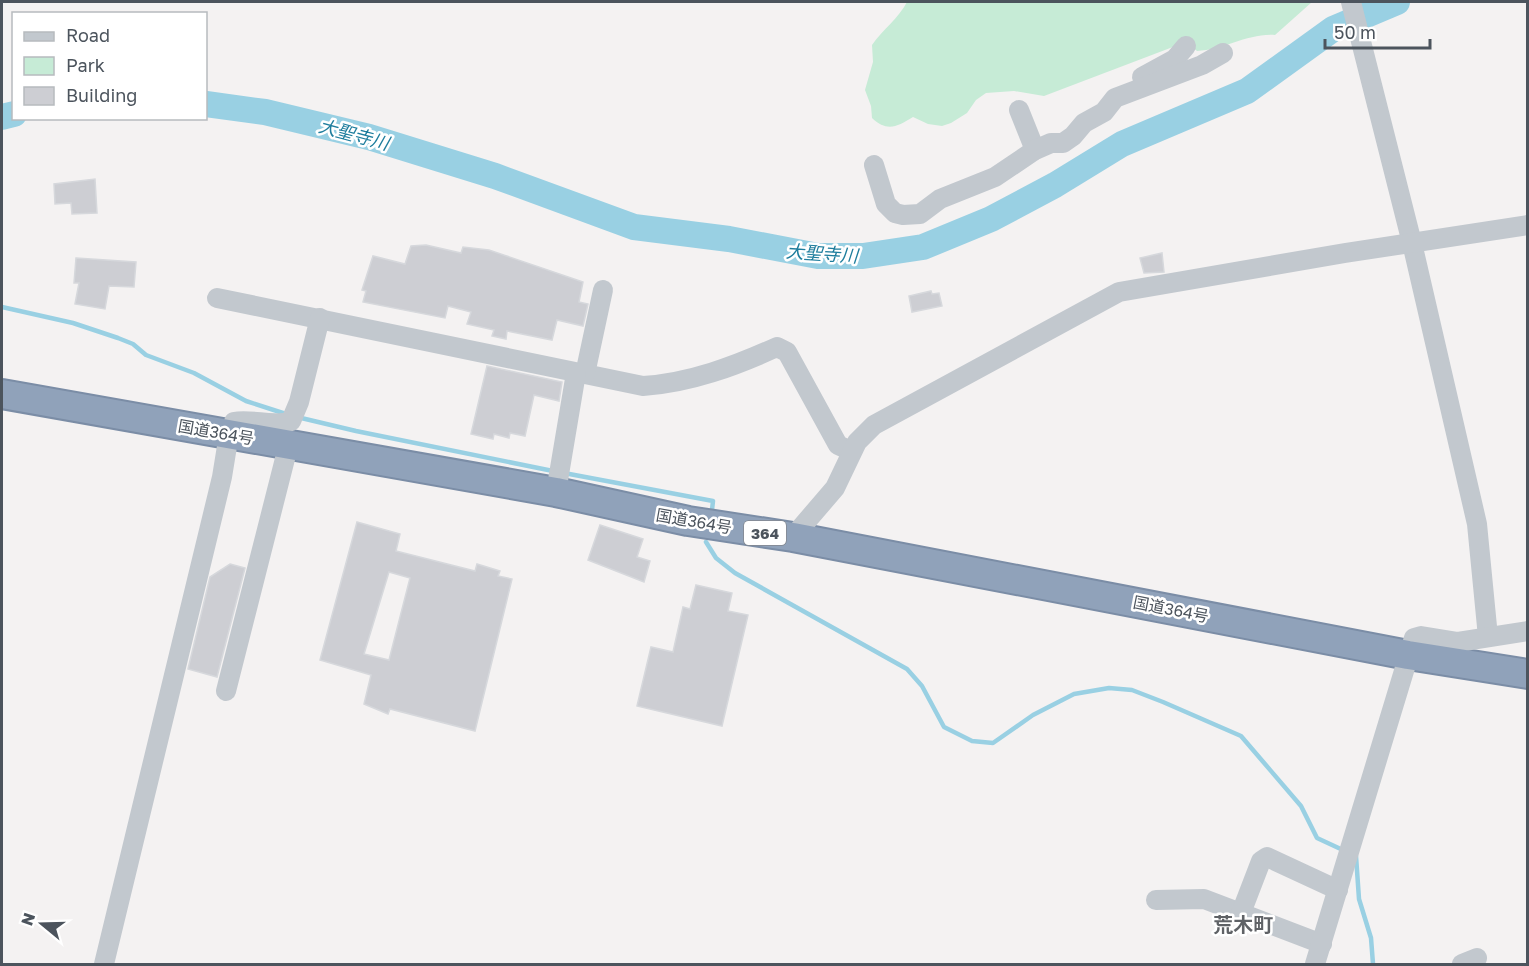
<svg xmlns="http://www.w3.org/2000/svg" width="1529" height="966" font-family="'Golos Text','Noto Sans JP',sans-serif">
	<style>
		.green { fill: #c6ebd6 }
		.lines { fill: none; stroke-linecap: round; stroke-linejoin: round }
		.stream { stroke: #99d0e3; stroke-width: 4.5 }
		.river { stroke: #99d0e3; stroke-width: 26 }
		.building { fill: #cdced3; stroke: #d6d8dc; stroke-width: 1.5; fill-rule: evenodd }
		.highway-casing { stroke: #7b8da6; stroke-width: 32 }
		.minor { stroke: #c2c8ce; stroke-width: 20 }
		.highway { stroke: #90a2ba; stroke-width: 28 }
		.labels { text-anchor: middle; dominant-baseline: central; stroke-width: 5; stroke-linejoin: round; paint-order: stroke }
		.shield { fill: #fff; stroke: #82878e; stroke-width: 1.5 }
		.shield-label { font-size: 15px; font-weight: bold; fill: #4c545d }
		.street-label { font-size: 16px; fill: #4c545d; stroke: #fff }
		.water-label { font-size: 18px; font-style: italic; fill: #1e7d9d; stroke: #fff }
		.quarter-label { font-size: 20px; font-weight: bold; fill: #5f6266; stroke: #fff }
	</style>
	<rect width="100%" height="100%" fill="#f4f2f2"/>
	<!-- green -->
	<path class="green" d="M907,2H1312L1275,35C1248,33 1224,50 1197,51L1186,42L1044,96L1014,91L986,93L976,100L967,113L951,123L942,126L928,124L913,117C897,127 887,132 872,118L871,106L865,90L873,62L872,45C882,30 899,18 907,2Z"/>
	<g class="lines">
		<!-- stream -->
		<g class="stream">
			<path d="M2,307L73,323L118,338L133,344L146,355L194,373L246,401L286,414"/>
			<path d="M297,417L356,431L553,471"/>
			<path d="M564,473L713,501L712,510"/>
			<path d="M706,542L716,558L735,573L907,669L922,686L944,727L972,741L993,743L1033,715L1074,694L1109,688L1132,690L1163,702L1241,736L1301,806L1317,838L1345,851"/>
			<path d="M1356,856L1359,899L1371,938L1373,964"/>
		</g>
		<!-- river -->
		<g class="river">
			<path d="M206,104L265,112L369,137L495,176L634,227L729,239L818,256H863L923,247L991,219L1055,185L1122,144L1247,91L1333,29L1397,2"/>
			<path d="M2,117L14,114"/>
		</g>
	</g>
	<!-- building -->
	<g class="building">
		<path d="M95,179L97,213L72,214L71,203L55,204L54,184Z"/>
		<path d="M426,245L461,253L463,247L489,250L583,282L579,302L588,304L583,326L557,320L552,340L507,331L506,339L492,336L494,330L467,324L471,312L448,306L445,318L363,302L366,291L362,290L373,256L405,264L411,246Z"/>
		<path d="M1162,253L1164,272L1144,273L1140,258Z"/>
		<path d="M76,258L136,262L134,287L109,286L105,309L75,304L79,283H74Z"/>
		<path d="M931,291L932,294L939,293L942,306L912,312L909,296Z"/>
		<path d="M487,366L562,382L559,401L534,395L525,436L510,433L509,438L494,434L493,439L471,434Z"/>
		<path d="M357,522L400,534L396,551L475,571L477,564L500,571L498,576L512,579L475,731L390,709L388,714L364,704L371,675L320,660ZM389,572L410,578L389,660L364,654Z"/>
		<path d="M600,525L643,539L637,557L650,561L644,582L588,560Z"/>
		<path d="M230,564L245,568L217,677L188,669L210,577Z"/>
		<path d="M696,585L732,593L728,611L748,615L722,726L637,706L651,647L673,652L683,607L690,609Z"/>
	</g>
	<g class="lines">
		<defs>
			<path id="highway" d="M2,394L556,492L688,521L793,537L1408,655L1528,674"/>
		</defs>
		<!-- highway casing -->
		<use href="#highway" class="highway-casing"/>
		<!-- minor -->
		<g class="minor">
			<path d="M1351,2L1412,243L1477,524L1488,637"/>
			<path d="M1142,77L1175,59L1186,46"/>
			<path d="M1019,110L1035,150"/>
			<path d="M874,165L886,204L895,213L903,215L920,214L940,199L995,177L1035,150L1051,143H1063L1073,136L1084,123L1104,112L1115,98L1202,65L1223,53"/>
			<path d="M217,298L643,386C690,383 735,366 777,347L787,352L838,445L851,451"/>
			<path d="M585,374L603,290"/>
			<path d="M556,492L576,373"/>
			<path d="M793,537L835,488L857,442L874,425L1119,292L1345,253L1528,225"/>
			<path d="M226,691L289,443"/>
			<path d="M1156,900L1204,899L1322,944"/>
			<path d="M1241,913L1261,861L1267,857L1338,890"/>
			<path d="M104,964L222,477L229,434L234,422C252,418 274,428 291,421L299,402L320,318"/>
			<path d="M1315,964L1414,638L1421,636L1458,642L1528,631"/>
			<path d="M1462,964L1477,958"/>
		</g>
		<!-- highway -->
		<use href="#highway" class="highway"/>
	</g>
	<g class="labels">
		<!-- shield labels -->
		<rect class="shield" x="744" y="521" width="42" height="24" rx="4.5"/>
		<g class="shield-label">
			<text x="765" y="533">364</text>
		</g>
		<!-- street labels -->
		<g class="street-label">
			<text transform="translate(216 432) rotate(10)">国道364号</text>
			<text transform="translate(694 521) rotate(10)">国道364号</text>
			<text transform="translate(1171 609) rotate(11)">国道364号</text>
		</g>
		<!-- water labels -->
		<g class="water-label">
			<text transform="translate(354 134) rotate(15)">大聖寺川</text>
			<text transform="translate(822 253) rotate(4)">大聖寺川</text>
		</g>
		<!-- quarter labels -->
		<g class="quarter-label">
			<text x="1243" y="924">荒木町</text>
		</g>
	</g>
	<!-- border -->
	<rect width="1529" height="966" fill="none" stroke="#4c545d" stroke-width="6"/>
	<!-- legend -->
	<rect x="12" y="12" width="195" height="108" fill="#ffffff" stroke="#b7bbbe" stroke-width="1.5"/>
	<rect x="24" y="32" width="30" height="9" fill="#c2c8ce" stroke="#b7bbbe" stroke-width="1.5"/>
	<text x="66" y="42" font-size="18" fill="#4c545d">Road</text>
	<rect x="24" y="57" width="30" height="18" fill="#c6ebd6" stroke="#b7bbbe" stroke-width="1.5"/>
	<text x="66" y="72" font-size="18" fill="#4c545d">Park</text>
	<rect x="24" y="87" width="30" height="18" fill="#cdced3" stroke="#b7bbbe" stroke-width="1.5"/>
	<text x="66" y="102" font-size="18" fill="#4c545d">Building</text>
	<!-- north arrow -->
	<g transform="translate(42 924) rotate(289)" stroke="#ffffff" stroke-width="4.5" paint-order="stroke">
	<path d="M0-4.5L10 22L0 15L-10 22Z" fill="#4c545d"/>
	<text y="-9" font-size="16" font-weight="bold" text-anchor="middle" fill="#4c545d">N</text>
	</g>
	<!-- scale -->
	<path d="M1325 39v9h105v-9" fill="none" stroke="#4c545d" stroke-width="3"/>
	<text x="1334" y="39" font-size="18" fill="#4c545d" stroke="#ffffff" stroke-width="4.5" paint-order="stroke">50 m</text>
</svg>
